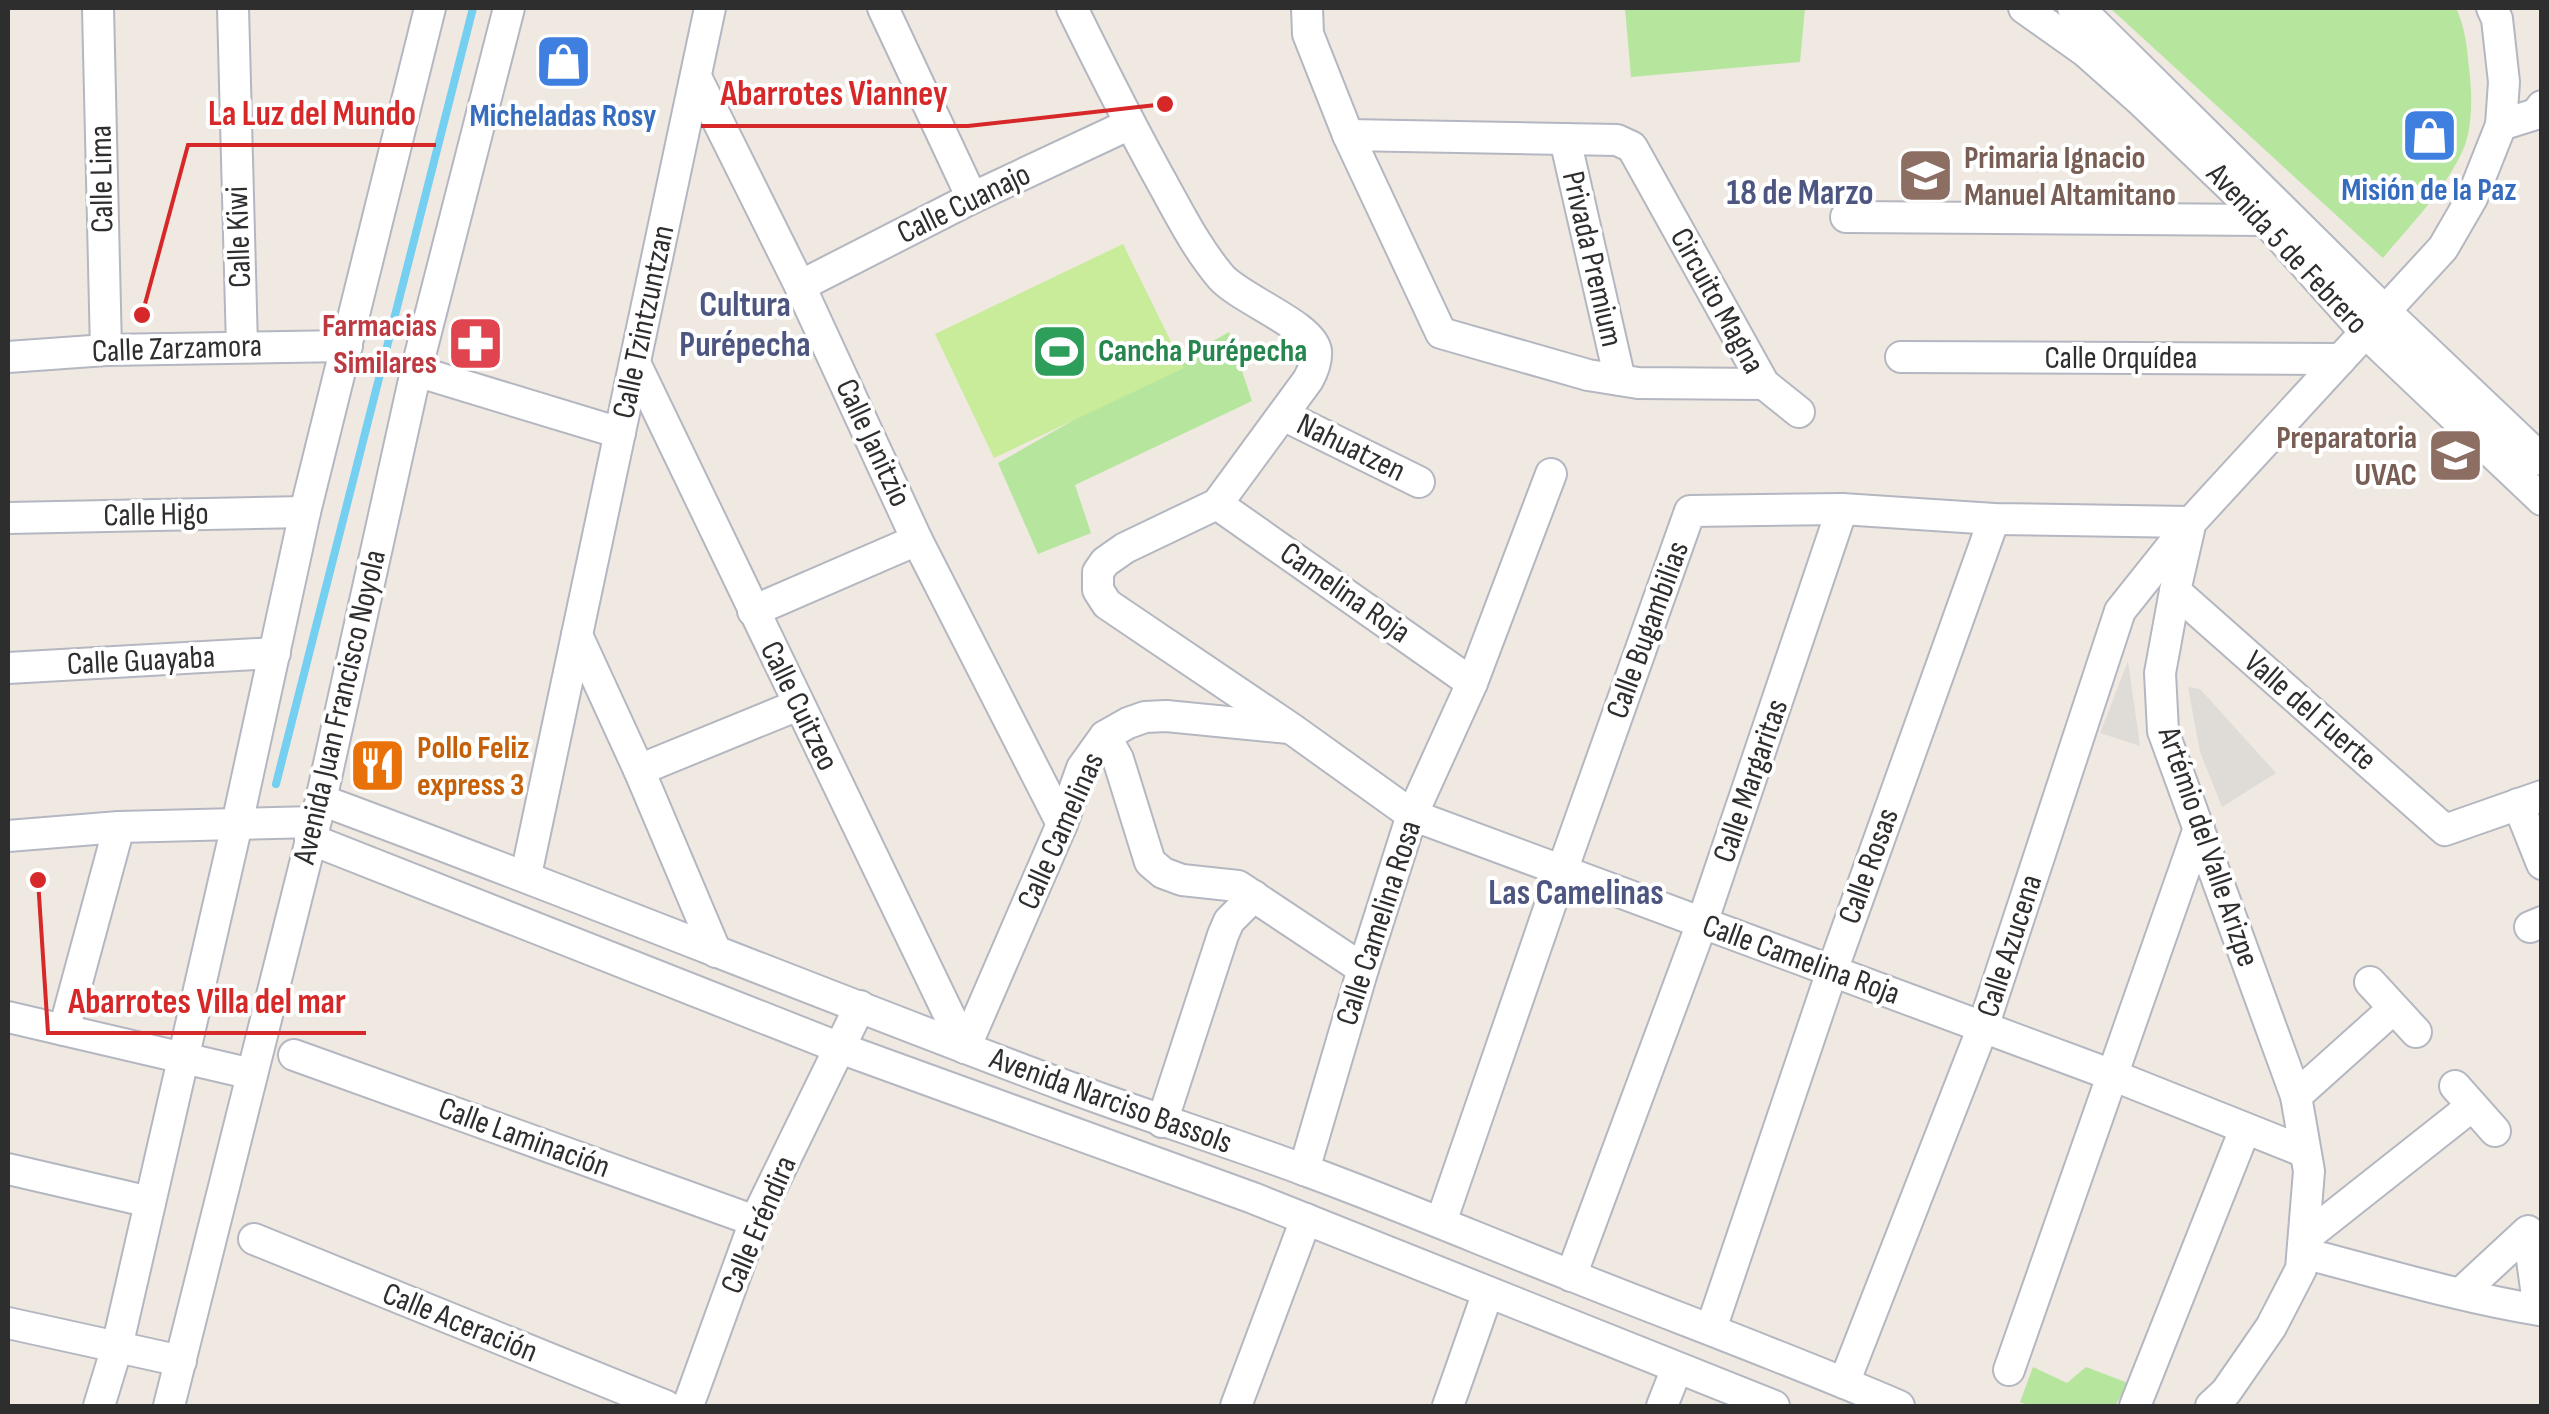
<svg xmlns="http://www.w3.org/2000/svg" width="2549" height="1414" font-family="'Sofia Sans Condensed',sans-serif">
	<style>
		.green { fill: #b6e59e }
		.pitch { fill: #c9ec9a }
		.plaza { fill: #dfdcd8 }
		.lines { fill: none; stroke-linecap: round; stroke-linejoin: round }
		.stream { stroke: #75cff0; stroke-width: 8 }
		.minor-casing { stroke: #b4b7c1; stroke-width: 34 }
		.minor { stroke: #fff; stroke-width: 30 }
		.labels { text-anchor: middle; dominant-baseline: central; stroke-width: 8; stroke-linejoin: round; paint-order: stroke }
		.shop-label { font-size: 32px; font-weight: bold; fill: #366cbe; stroke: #fff }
		.education-label { font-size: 32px; font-weight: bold; fill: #785e54; stroke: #fff; text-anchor: start }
		.street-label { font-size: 32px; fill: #2e2e2e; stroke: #fff }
		.health-label { font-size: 32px; font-weight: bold; fill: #be3a42; stroke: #fff; text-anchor: end }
		.leisure-label { font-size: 32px; font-weight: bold; fill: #27864d; stroke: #fff; text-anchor: start }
		.food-label { font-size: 32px; font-weight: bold; fill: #c56008; stroke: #fff; text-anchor: start }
		.neighbourhood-label { font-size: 35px; font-weight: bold; fill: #4d5680; stroke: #fff }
		.leader { fill: none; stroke: #d62828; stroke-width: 4 }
		.callout-dot { fill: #d62828; stroke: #fff; stroke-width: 4 }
		.callout-label { font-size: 35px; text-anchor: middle; font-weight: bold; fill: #d62828; stroke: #fff; stroke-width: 8; stroke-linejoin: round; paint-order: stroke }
	</style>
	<rect width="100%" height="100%" fill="#efe9e1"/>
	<!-- green -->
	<g class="green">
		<path d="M1625,8H1805L1800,62L1631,77Z"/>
		<path d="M2110,8H2456C2465,27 2467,46 2469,68C2472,91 2473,122 2465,145C2448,187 2412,223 2383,258Z"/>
		<path d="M1229,332L1252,401L1075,485L1091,533L1038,554L998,463Z"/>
		<path d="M2033,1367L2067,1383L2086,1367L2128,1383L2115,1406H2029L2020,1402Z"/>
	</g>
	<!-- pitch -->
	<path class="pitch" d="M1123,244L1184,368L994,458L935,334Z"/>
	<!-- plaza -->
	<g class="plaza">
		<path d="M2128,661L2140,746L2100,733Z"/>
		<path d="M2188,687L2200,689L2276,773L2222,807L2200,752Z"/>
	</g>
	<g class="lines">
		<!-- stream -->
		<path class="stream" d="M276,784L473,8"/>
		<defs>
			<g id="minor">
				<path d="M98,8L106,350"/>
				<path d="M233,8L242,347"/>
				<path d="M883,8L972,198"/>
				<path d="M1072,8C1101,67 1131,127 1164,186C1181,217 1198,250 1221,277C1240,299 1313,326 1316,351C1317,362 1313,371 1308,380L1217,504L1125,548L1105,562L1098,572V590L1107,604L1292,729L1412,815L2112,1075L2305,1152"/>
				<path d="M1307,8L1308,34L1348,135L1441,333L1588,375L1638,383L1764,384"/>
				<path d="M2024,8L2086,52L2140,100L2265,220L2366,333L2542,500"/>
				<path d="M2073,8L2093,22L2386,312L2542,460"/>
				<path d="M696,77L800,286L917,540L1062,824"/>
				<path d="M2501,125L2536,114L2542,106"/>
				<path d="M1348,135L1617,140L1632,147L1764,384L1799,412"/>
				<path d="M1565,139L1620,380"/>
				<path d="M1846,217L2265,220"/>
				<path d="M800,286L972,198L1130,124"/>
				<path d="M8,357L106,350L347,346"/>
				<path d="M1901,357L2341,359"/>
				<path d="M635,363L965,1048"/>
				<path d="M416,371L620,433"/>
				<path d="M1283,415L1419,482"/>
				<path d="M1217,504L1472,683"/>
				<path d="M8,518L305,512"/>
				<path d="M2189,530L2175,591L2160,673L2163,731L2296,1096L2309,1171L2301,1269L2271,1327L2226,1392L2211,1406"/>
				<path d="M2175,591L2445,830L2542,796"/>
				<path d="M753,611L917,540"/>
				<path d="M577,635L639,770L716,952"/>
				<path d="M8,668L275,653"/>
				<path d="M1105,736L1118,759L1150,862L1163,873L1182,880L1238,886L1363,969"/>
				<path d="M639,770L798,705"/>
				<path d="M321,800C571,892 817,993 1066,1086C1146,1116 1227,1141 1307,1171C1397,1204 1486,1242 1575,1277C1683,1320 1792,1360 1899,1406"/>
				<path d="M2518,804L2542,864"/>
				<path d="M8,836L119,827L315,822"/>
				<path d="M310,839L840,1048L1253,1198L1774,1406"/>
				<path d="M526,875L710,8"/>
				<path d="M2530,927L2542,922"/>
				<path d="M2370,982L2416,1032"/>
				<path d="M8,1017L252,1074"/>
				<path d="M64,1030L119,827"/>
				<path d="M965,1048L1062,824L1082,768L1105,736L1128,723L1145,717L1166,716L1289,728"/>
				<path d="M294,1055L755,1221"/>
				<path d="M2455,1086L2495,1131"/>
				<path d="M2296,1096L2393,1009"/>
				<path d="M1162,1122L1223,935L1229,921L1254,896"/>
				<path d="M8,1169L150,1202"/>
				<path d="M1304,1170L1363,969L1412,815L1472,683L1551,474"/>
				<path d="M1441,1222L1562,871L1690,511L1842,509L1994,519L2191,522"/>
				<path d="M2305,1238L2472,1106"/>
				<path d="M254,1239L666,1406"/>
				<path d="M2303,1253C2381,1273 2459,1297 2539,1310L2528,1231L2461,1293"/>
				<path d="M1571,1276L1702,923L1842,509"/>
				<path d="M8,1323L181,1361"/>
				<path d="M1711,1329L1832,971L1994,519"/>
				<path d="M2009,1370L2199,828"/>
				<path d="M1844,1383L1983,1027L2120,611L2191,522L2443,248L2472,198L2501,125L2504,82L2497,19L2492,8"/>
				<path d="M99,1406L117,1347L237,824L305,512L430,8"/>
				<path d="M169,1406L321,800L416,371L509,8"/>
				<path d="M688,1406L755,1221L860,1006"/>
				<path d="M1236,1406L1306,1219"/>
				<path d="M1448,1406L1488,1292"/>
				<path d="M1662,1406L1677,1368"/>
				<path d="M2135,1406L2245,1129"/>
			</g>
		</defs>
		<!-- minor casing -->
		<use href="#minor" class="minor-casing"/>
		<!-- minor -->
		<use href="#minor" class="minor"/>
	</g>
	<!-- icons -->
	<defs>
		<symbol id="shop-square" viewBox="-11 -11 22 22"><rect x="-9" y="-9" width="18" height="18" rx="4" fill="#3f7fe0" stroke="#fff"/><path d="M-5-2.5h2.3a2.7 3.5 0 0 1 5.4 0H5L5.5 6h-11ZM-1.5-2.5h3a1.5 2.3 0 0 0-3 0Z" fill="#fff"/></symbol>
		<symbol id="school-square" viewBox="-11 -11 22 22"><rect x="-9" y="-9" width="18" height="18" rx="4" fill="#8d6e63" stroke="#fff"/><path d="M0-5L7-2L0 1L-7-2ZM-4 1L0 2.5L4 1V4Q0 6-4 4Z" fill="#fff"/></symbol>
		<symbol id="pharmacy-square" viewBox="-11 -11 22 22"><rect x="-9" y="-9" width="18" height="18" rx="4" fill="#e0444e" stroke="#fff"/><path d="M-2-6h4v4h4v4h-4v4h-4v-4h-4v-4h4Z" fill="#fff"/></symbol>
		<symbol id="stadium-square" viewBox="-11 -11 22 22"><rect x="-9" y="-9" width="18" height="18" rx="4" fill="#2e9e5b" stroke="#fff"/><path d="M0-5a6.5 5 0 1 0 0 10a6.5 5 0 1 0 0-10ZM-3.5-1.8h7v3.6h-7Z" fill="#fff"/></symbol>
		<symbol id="restaurant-square" viewBox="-11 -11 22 22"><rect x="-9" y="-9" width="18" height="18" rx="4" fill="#e8710a" stroke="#fff"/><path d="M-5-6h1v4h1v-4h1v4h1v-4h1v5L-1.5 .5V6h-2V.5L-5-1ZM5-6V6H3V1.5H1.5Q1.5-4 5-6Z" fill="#fff"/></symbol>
	</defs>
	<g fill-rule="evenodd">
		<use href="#shop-square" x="532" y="30" width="63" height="63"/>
		<use href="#shop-square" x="2398" y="104" width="63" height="63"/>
		<use href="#school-square" x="1894" y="144" width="63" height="63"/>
		<use href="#pharmacy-square" x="444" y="312" width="63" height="63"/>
		<use href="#stadium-square" x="1028" y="320" width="63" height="63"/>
		<use href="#school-square" x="2424" y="424" width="63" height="63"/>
		<use href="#restaurant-square" x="346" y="734" width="63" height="63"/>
	</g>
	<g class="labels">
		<!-- shop labels -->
		<g class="shop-label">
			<text x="563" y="116">Micheladas Rosy</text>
			<text x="2429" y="190">Misión de la Paz</text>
		</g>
		<!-- education labels -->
		<g class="education-label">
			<text x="1964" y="158">Primaria Ignacio<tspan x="1964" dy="37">Manuel Altamitano</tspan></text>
			<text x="2417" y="438" text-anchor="end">Preparatoria<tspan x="2417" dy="37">UVAC</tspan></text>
		</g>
		<!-- street labels -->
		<g class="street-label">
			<text transform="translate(102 179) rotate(-91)">Calle Lima</text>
			<text transform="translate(964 204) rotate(-26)">Calle Cuanajo</text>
			<text transform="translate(239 237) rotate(-92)">Calle Kiwi</text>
			<text transform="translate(2287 249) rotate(47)">Avenida 5 de Febrero</text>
			<text transform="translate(1592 259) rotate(77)">Privada Premium</text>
			<text transform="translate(1717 301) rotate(61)">Circuito Magna</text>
			<text transform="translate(644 322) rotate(-78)">Calle Tzintzuntzan</text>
			<text transform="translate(177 349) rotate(-2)">Calle Zarzamora</text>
			<text x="2121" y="358">Calle Orquídea</text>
			<text transform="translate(873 443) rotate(65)">Calle Janitzio</text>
			<text transform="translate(1351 448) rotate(26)">Nahuatzen</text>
			<text transform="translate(156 515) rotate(-1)">Calle Higo</text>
			<text transform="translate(1345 593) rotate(35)">Camelina Roja</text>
			<text transform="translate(1648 630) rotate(-70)">Calle Bugambilias</text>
			<text transform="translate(141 661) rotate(-3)">Calle Guayaba</text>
			<text transform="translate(799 706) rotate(64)">Calle Cuitzeo</text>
			<text transform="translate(340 707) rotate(-77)">Avenida Juan Francisco Noyola</text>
			<text transform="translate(2310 711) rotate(41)">Valle del Fuerte</text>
			<text transform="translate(1751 781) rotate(-71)">Calle Margaritas</text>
			<text transform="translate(1061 831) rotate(-66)">Calle Camelinas</text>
			<text transform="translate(2208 847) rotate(71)">Artémio del Valle Arizpe</text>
			<text transform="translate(1869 866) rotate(-70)">Calle Rosas</text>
			<text transform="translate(1379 923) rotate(-72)">Calle Camelina Rosa</text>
			<text transform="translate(2010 946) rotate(-72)">Calle Azucena</text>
			<text transform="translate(1801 960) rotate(20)">Calle Camelina Roja</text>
			<text transform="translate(1111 1101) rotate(20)">Avenida Narciso Bassols</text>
			<text transform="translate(524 1138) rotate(20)">Calle Laminación</text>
			<text transform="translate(759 1225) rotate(-67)">Calle Eréndira</text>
			<text transform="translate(460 1323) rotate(22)">Calle Aceración</text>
		</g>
		<!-- health labels -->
		<g class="health-label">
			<text x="437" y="326">Farmacias<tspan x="437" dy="37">Similares</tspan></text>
		</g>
		<!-- leisure labels -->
		<g class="leisure-label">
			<text x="1098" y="351">Cancha Purépecha</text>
		</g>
		<!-- food labels -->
		<g class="food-label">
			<text x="417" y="748">Pollo Feliz<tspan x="417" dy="37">express 3</tspan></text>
		</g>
		<!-- neighbourhood labels -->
		<g class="neighbourhood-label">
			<text x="1800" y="193">18 de Marzo</text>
			<text x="745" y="305">Cultura<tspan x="745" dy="40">Purépecha</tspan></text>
			<text x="1576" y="893">Las Camelinas</text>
		</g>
	</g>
	<!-- callouts -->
	<path class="leader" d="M1165 104L968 126H701M142 315L188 145H436M38 880L48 1033H366"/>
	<g class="callout-dot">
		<circle cx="1165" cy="104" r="10"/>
		<circle cx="142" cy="315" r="10"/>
		<circle cx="38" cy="880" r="10"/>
	</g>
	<g class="callout-label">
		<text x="834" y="105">Abarrotes Vianney</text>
		<text x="312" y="125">La Luz del Mundo</text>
		<text x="207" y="1013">Abarrotes Villa del mar</text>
	</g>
	<!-- border -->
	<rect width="2549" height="1414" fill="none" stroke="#2e2e2e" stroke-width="20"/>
</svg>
